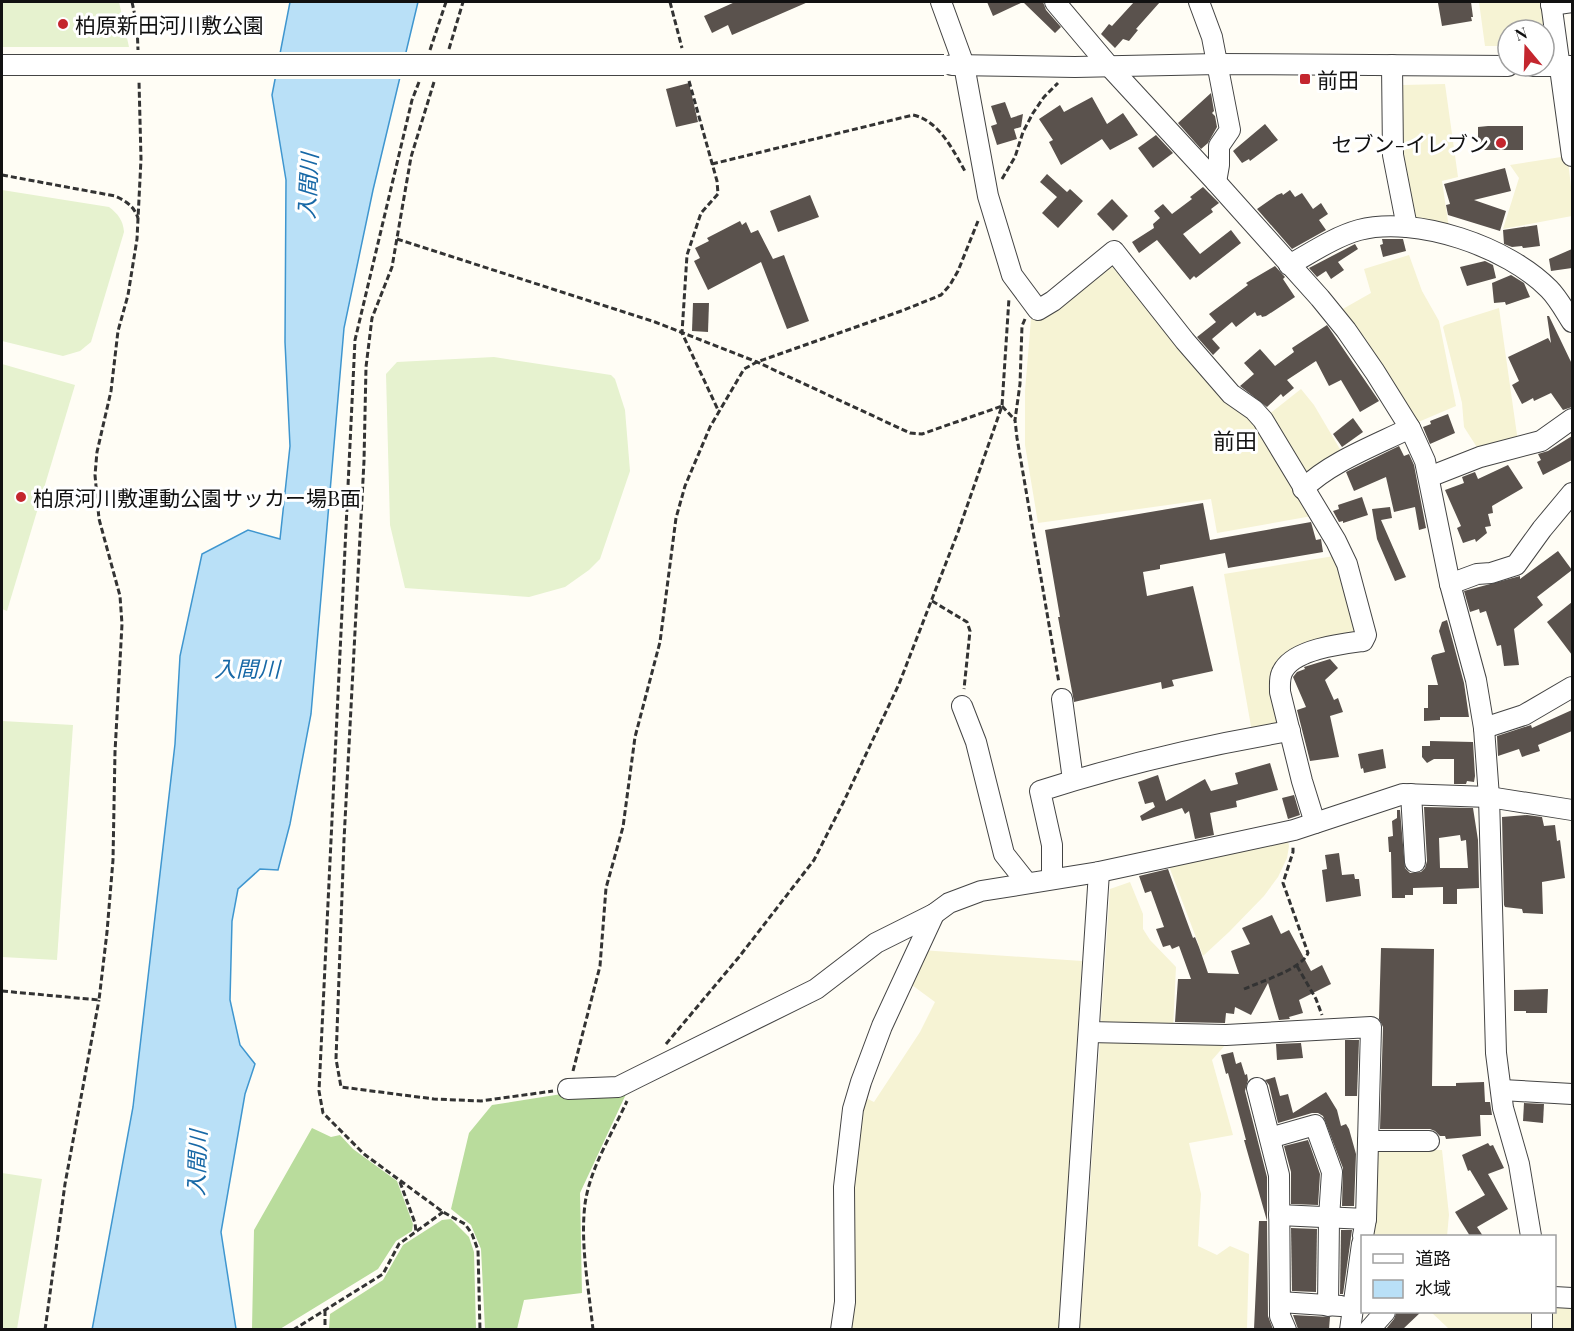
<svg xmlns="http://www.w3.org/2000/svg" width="1574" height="1331" font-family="'Playfair Display','Noto Sans JP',serif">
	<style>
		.farmland { fill: #f6f3d4 }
		.forest { fill: #b9dc9c }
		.pitch { fill: #e6f2cf }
		.water { fill: #b9e0f7; stroke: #3f96cf; stroke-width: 1.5 }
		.pier { fill: #fffdf5 }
		.building { fill: #5a524d; fill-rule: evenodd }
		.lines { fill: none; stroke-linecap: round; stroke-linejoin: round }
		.minor-casing { stroke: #444; stroke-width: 22 }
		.path { stroke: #333; stroke-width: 3; stroke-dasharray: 6 3; stroke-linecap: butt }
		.minor { stroke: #fff; stroke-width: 20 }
		.minor-bridge-casing { stroke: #444; stroke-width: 22; stroke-linecap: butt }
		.minor-bridge { stroke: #fff; stroke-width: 20 }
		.poi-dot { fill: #c4262e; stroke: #fff; stroke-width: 2 }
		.labels { text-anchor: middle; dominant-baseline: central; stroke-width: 6; stroke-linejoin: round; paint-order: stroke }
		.poi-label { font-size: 21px; fill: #111; stroke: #fff; text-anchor: start }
		.water-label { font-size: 22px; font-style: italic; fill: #1768a6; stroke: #fff }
		.neighbourhood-label { font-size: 22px; fill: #111; stroke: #fff }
	</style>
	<rect width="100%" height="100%" fill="#fffdf5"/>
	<!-- farmland -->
	<g class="farmland">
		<path d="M1479,2H1544L1550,47H1544V30H1508V46H1485Z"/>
		<path d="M1445,84L1458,177L1442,181L1449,228L1413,221L1397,143L1399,91L1403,85Z"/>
		<path d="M1561,157L1568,161L1572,195V216L1503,229L1519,178L1510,165Z"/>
		<path d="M1409,255L1422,291L1439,321L1456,406L1416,423L1367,341L1341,310L1371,293L1364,269Z"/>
		<path d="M1112,261L1255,421L1312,516L1217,533L1211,499L1038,523L1025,445V391L1031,319L1050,314Z"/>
		<path d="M1499,308L1518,442L1480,452L1464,427L1462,403L1443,327L1445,325Z"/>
		<path d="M1301,389L1314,405L1344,456L1303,475L1267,416Z"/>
		<path d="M1334,556L1358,630L1355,637L1289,655L1281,722L1252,732L1224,574Z"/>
		<path d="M1288,841L1289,846L1287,858L1278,877L1264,896L1229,932L1203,956L1167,861Z"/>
		<path d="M1130,882L1143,914V929L1150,940L1176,967L1173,1029L1103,1023L1101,1020L1110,889Z"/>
		<path d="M921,950L1082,961L1059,1329L847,1330L855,1159L862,1096L874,1102L920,1032L935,1002L901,977Z"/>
		<path d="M1100,1039L1226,1044L1212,1060L1233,1135L1189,1143L1201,1194L1198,1246L1217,1255L1230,1246L1249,1254L1247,1329L1080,1330Z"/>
		<path d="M1374,1149L1442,1150L1449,1215L1447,1236H1370Z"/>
		<path d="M1555,1304L1572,1306V1329H1553L1552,1312H1554Z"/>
		<path d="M1431,1312H1533L1534,1329H1449Z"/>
	</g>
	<!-- forest -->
	<g class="forest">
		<path d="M627,1092L580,1193L582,1293L524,1300L517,1329H485L481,1249L471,1225L451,1209L469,1133L492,1105L568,1093Z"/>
		<path d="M312,1128L331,1137L340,1135L353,1149L397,1181L413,1224L412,1231L396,1241L378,1269L280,1329H252L254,1230Z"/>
		<path d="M451,1219L469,1237L474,1252L476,1329H329L330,1314L383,1280L403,1245L442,1220Z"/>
	</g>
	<!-- pitch -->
	<g class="pitch">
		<path d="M2,2H119L129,47H2Z"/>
		<path d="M2,190L109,207C118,214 123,220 124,232L91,342L80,351L63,356L2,341Z"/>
		<path d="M494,357L611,375L615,379L625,410L630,471L600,559L589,570L565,587L529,597L405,588L390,525L386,374L397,362Z"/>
		<path d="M2,364L75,385L7,611L2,609Z"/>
		<path d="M2,721L73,725L57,960L2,957Z"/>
		<path d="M2,1173L42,1179L17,1329H2Z"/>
	</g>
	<!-- water -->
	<path class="water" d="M290,2H418L373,190L344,328L311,714L290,824L278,870L260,869L238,889L232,921L230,1000L240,1045L255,1064L245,1094L221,1232L236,1329L92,1330L133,1107L175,744L180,656L202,554L248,530L280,539L290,446L285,342L286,180L272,95Z"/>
	<!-- pier -->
	<path class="pier" d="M278,52H409L403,79H273Z"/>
	<!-- building -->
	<g class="building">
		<path d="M735,2H808L732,35L728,25L712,33L704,16Z"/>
		<path d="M987,2H1043L1046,10L1061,27L1055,33L1023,2L993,16Z"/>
		<path d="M1134,2H1160L1136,29L1138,30L1129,41L1123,39L1115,48L1101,34L1109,24L1112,26Z"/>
		<path d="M1450,2H1471L1473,17H1471L1472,21L1442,26L1438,3Z"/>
		<path d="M689,83L698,122L676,127L666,89Z"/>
		<path d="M1211,93L1214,111L1212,113L1215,116L1217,127L1208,143L1201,149L1178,123Z"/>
		<path d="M1092,97L1107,124L1123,113L1138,135L1110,150L1102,139L1061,165L1049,142L1053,140L1039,119L1060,105L1064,112Z"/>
		<path d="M1005,102L1011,118L1023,114L1021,127L1014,129L1017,139L997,145L991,126L997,124L991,106Z"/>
		<path d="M1265,124L1278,140L1250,161L1249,159L1242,163L1233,151Z"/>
		<path d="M1488,126H1523V150H1478V127Z"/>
		<path d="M1156,135L1173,153L1153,168L1138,148Z"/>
		<path d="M1505,168L1511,191L1474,200L1506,211L1500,231L1448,215L1446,205L1450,204L1444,184Z"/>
		<path d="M1047,174L1067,192L1070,189L1083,201L1058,228L1042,213L1057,197L1040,182Z"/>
		<path d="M1203,187L1219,203L1211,209L1213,212L1183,234L1200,254L1231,230L1241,243L1196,278L1194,276L1190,280L1157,240L1139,253L1132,242L1154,228L1153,224L1160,218L1154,211L1163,204L1172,214L1192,199L1190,197Z"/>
		<path d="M1290,190L1295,197L1302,193L1313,209L1321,203L1328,214L1319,220L1326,230L1292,249L1257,209L1277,195L1282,193L1283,195Z"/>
		<path d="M810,195L819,217L778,232L770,211Z"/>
		<path d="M1112,199L1128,216L1113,231L1097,214Z"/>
		<path d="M740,221L742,225L746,222L751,233L758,230L773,259L784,255L809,321L787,329L761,262L708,290L694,261L700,258L695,248L709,241L707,238Z"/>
		<path d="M1537,225L1540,246L1523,248L1522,246L1512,247L1504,244L1503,230Z"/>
		<path d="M1382,239H1403L1406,251L1383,257L1380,245L1383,244Z"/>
		<path d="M1355,244L1358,249L1338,262L1344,270L1331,279L1326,271L1317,277L1309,268Z"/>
		<path d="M1572,249V268L1551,271L1549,259Z"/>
		<path d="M1485,261L1493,265L1496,278L1467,286L1460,267Z"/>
		<path d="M1275,266L1285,277L1283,279L1295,297L1266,316L1262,317L1261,315L1257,316L1255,312L1236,327L1232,322L1212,339L1220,348L1213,355L1197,337L1216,322L1209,314L1248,285L1246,283Z"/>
		<path d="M1511,275L1524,283L1530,297L1506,305L1505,302L1494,303L1492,283Z"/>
		<path d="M693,303H709L708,332L692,331Z"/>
		<path d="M1547,316H1549L1572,364V407L1563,410L1551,393L1534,401L1533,398L1522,404L1512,385L1519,381L1508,357L1548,338L1551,343Z"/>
		<path d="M1327,325L1379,401L1360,412L1341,380L1329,386L1316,361L1287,380L1294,388L1283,397L1281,394L1267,407L1240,386L1254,374L1244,363L1260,349L1275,366L1294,352L1292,348Z"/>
		<path d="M1448,414L1455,433L1430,444L1423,427L1431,424L1430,421Z"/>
		<path d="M1353,418L1363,432L1342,447L1333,434Z"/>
		<path d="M1572,436V460L1543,475L1537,462L1541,460L1538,454L1548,451Z"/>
		<path d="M1399,446L1404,456L1409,454L1414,465L1426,528L1419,530L1415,507L1394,512L1386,477L1354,491L1346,472Z"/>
		<path d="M1508,465L1523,488L1492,506L1493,513L1488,514L1491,526L1485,527L1487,533L1476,542L1475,539L1463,543L1457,528L1461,526L1445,490L1464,483L1462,477L1475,472L1478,479Z"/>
		<path d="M1362,497L1368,515L1343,523V521L1339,522L1333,511L1339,509L1338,505Z"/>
		<path d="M1203,503L1210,540L1311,522L1316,540L1321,539L1323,552L1228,568L1225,553L1160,565V569L1143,572L1147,596L1193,586L1213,671L1172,680L1174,686L1162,689L1161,682L1074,702L1058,617H1060L1045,530Z"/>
		<path d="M1390,507L1392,518L1381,520L1406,577L1395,581L1377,539L1372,509Z"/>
		<path d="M1558,551L1572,570L1537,597L1543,605L1514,629L1519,665L1504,666L1501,645L1497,646L1486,611L1480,613L1479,609L1470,612L1464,591L1520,576V579Z"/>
		<path d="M1572,602V655L1547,622Z"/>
		<path d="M1447,620L1464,683L1469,717H1440V720L1424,721V708H1428V685H1438L1431,658L1433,655L1445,652L1439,631L1442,622Z"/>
		<path d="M1330,659L1338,668L1325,680L1334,700L1338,698L1343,712L1330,716L1339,757L1310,761L1297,710L1306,707L1293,677L1297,672L1305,669L1304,667Z"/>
		<path d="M1572,710V731L1538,745L1540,751L1522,757L1519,749L1498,756L1497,736L1531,725L1532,728Z"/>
		<path d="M1430,741L1473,742L1475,776L1474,782L1467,781L1466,784H1454V759H1434L1427,763L1422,757V746H1430Z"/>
		<path d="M1383,749L1386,768L1364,773L1363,768L1361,769L1358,754Z"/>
		<path d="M1270,763L1278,790L1236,801L1237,807L1210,813L1214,835L1195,839L1189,811L1185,814L1182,808L1142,821L1140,816L1155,807L1153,802L1145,804L1138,782L1158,775L1166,801L1205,779L1211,791L1238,784L1235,773Z"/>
		<path d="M1294,795L1300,815L1288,819L1282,798Z"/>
		<path d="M1424,807L1473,808L1478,840L1479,888L1457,889V904H1443V887L1413,888V895H1405V898H1392L1391,852H1389L1388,837L1393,836L1392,821L1397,818V810H1400L1405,868L1410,873L1421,872L1425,868L1427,861ZM1460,835L1461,841L1466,840L1468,868H1440L1439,838Z"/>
		<path d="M1527,815L1542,817L1544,826L1555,825L1557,841L1560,840L1565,878L1542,882L1543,914L1523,913L1522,909L1505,907L1504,905L1502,817Z"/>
		<path d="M1339,853L1342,875L1354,874L1355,879H1359L1361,896L1326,902L1322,870L1327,869L1325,855Z"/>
		<path d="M1168,869L1186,919L1193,938L1195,937L1199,947L1208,973L1239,974L1231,951L1250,944L1242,928L1272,915L1281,934L1289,930L1311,971L1322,965L1331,984L1299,1000L1303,1013L1289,1017L1290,1019L1279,1020L1268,983L1251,1015L1235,1007L1234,1014L1226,1013L1225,1023L1175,1022L1178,979H1191L1179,946L1172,949L1170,945L1163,947L1156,929L1164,927L1151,891L1145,893L1139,876Z"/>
		<path d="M1381,948L1434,949L1432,1086H1456V1083L1484,1082L1485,1102H1490L1492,1115H1480L1481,1136L1446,1139L1445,1136H1440L1435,1131L1430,1129H1380L1383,1027L1379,1019Z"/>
		<path d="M1548,989L1547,1013H1526V1011H1514V990Z"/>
		<path d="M1345,1040H1359L1357,1096H1345Z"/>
		<path d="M1301,1043L1303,1058L1277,1060L1276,1044Z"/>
		<path d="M1233,1052L1236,1064L1241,1062L1245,1075L1247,1074L1248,1080L1245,1091L1267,1177V1221L1244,1140H1246L1228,1073L1226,1074L1221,1055Z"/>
		<path d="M1275,1077L1280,1096L1288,1094L1293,1113L1326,1092L1337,1110L1341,1126L1346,1124L1349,1129L1356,1154L1354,1206H1342L1343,1168L1323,1116L1318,1113H1312L1278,1123L1269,1085L1265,1080Z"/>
		<path d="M1524,1103L1544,1104L1543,1123L1523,1121Z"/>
		<path d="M1308,1140L1320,1174L1318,1205L1291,1204V1172L1284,1146Z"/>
		<path d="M1488,1143L1490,1146L1493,1145L1504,1168L1488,1174L1508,1209L1477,1227L1483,1236H1470L1455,1212L1485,1195L1470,1170L1468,1171L1462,1155Z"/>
		<path d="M1259,1221H1267L1268,1316L1273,1329H1254Z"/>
		<path d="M1291,1228L1317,1229L1316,1292L1292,1291Z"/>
		<path d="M1341,1230H1352L1343,1294H1340Z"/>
		<path d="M1397,1311H1422L1403,1329H1386L1394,1319Z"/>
		<path d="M1293,1315L1330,1317L1329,1329H1298Z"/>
	</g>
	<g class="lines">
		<defs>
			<g id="minor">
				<path d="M941,2L964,65L988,196L1012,275L1038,310L1053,301L1114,251L1185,341L1231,394L1254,410L1263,420L1336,541L1347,564L1366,635L1363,641C1341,644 1297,649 1284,669C1279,676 1280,683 1280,692L1302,781L1315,823"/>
				<path d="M1055,2L1109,66L1216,182L1320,298L1346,330L1375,372L1410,428L1425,461L1450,584L1476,680L1484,728L1489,797L1496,1053L1503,1108L1519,1164L1531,1236"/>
				<path d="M1199,2L1212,37L1230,130L1219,146V165L1216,182"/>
				<path d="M1551,2L1572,156"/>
				<path d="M1551,5L1572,2"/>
				<path d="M952,65L1075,67L1218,64L1508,66"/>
				<path d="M1392,65L1393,155L1407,227"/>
				<path d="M1533,66H1572"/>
				<path d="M1289,265C1311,253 1334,237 1359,230C1416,215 1508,247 1549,289C1558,298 1565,311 1572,322"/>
				<path d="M1429,477L1480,457L1541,441L1572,419"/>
				<path d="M1303,489C1330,462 1376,445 1410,428"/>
				<path d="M1450,584L1477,574L1491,573L1516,565L1542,529L1572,493"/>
				<path d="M1062,699L1073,780"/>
				<path d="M962,706L976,742L1004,854L1027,883"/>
				<path d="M1484,728L1524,715L1572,687"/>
				<path d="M1411,794L1415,862"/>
				<path d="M1052,879V845L1040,791C1121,765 1206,745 1290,731"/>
				<path d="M1089,1032L1226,1035L1371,1027L1366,1219L1363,1236"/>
				<path d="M1257,1088L1279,1175L1280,1316L1286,1330"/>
				<path d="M568,1089L618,1087L638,1077L816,989L876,943L934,914L949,903L981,891L1099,872L1294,830L1403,794L1489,797L1572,810"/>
				<path d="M1502,1090L1572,1094"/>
				<path d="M1270,1138L1315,1125L1332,1172L1329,1218L1328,1306"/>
				<path d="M1368,1141H1429"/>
				<path d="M1279,1215L1366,1219"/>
				<path d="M1554,1297L1572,1298"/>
				<path d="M1280,1302L1341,1306"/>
				<path d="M1542,1312V1330"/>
				<path d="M841,1330L845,1302L844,1187L853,1109L861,1082L882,1026L934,914"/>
				<path d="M1069,1330L1099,872"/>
				<path d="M1350,1330L1362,1244"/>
				<path d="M1369,1330L1385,1312"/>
			</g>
		</defs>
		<!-- minor casing -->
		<use href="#minor" class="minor-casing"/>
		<!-- path -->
		<g class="path">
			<path d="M132,2L137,25L138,50"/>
			<path d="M670,2L682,48"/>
			<path d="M449,49L463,2"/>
			<path d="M430,50L446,2"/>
			<path d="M689,81L717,181L718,194L701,213L687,255L682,333L719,412"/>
			<path d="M419,82L412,100L355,340L319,1091L323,1113L364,1154L443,1212L465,1224L472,1234L478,1250L480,1330"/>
			<path d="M434,82L411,157L392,267L372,318L366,367L364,461L344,840L336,1059L341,1087L434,1099L481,1101L553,1091"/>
			<path d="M712,164L913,115C940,121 954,152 966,173"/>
			<path d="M2,175L115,196C126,201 134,206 138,218"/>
			<path d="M1002,179L1015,157L1023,132L1033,113L1044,97L1058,83"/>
			<path d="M397,239L655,322L757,362L910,433L922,434L1002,406"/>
			<path d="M1025,319L1022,326L1020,384L1015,420L1017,438L1059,683"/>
			<path d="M1002,406L1015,420"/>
			<path d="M932,601L967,622L970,631L964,689"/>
			<path d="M1297,966L1316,999L1322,1015"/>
			<path d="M1244,989C1260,982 1302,969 1308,953L1283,883L1293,852V847"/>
			<path d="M2,991L99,1000L107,932L113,860L115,752L122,624L120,596L99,519L95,475L97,452L111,391L118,331L128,295L137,239L141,159L139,81"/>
			<path d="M666,1044L739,957L814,860L844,801L899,684L958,532L1002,406L1009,298"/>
			<path d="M573,1071L600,966L606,888L623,827L635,737L660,642L676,518L685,486L710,427L744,369L757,362L904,310L941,295L950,285L958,271L978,221"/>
			<path d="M400,1182L415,1223L416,1232"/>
			<path d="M325,1310V1330"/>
			<path d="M45,1330L65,1184L99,1000"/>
			<path d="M293,1330L383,1274L399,1244L443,1212"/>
			<path d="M593,1330C589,1289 580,1245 585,1204C590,1168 612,1134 627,1101"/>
		</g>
		<!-- minor -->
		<use href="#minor" class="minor"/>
		<defs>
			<path id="minor-bridge" d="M2,65H944"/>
		</defs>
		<!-- minor-bridge casing -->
		<use href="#minor-bridge" class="minor-bridge-casing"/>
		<!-- minor-bridge -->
		<use href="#minor-bridge" class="minor-bridge"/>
	</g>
	<!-- markers -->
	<g class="poi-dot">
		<circle cx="63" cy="24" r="6"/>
		<rect x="1299" y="73" width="12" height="12" rx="3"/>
		<circle cx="1501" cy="143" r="6"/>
		<circle cx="21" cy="497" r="6"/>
	</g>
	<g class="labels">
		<!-- poi labels -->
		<g class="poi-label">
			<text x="75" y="24">柏原新田河川敷公園</text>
			<text x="1317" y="79">前田</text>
			<text x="1489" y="143" text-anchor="end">セブン-イレブン</text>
			<text x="33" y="497">柏原河川敷運動公園サッカー場B面</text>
		</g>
		<!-- water labels -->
		<g class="water-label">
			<text transform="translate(307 186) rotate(-87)">入間川</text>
			<text x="247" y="668">入間川</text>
			<text transform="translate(196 1163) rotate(-88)">入間川</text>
		</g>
		<!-- neighbourhood labels -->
		<g class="neighbourhood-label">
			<text x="1235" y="440">前田</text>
		</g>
	</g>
	<!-- border -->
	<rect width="1574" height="1331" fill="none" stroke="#111111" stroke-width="6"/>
	<!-- legend -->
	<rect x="1361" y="1235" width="195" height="78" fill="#ffffff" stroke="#a0a0a0" stroke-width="1.5"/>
	<rect x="1373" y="1254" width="30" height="9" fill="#ffffff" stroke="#a0a0a0" stroke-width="1.5"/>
	<text x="1415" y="1265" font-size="18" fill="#111111">道路</text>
	<rect x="1373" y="1280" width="30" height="18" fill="#b9e0f7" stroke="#a0a0a0" stroke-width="1.5"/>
	<text x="1415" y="1295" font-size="18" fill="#111111">水域</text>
	<!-- north arrow -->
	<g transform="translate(1526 48) rotate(341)"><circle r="28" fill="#ffffff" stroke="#a0a0a0" stroke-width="1.5"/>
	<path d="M0-4.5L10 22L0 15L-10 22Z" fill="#c4262e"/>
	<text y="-9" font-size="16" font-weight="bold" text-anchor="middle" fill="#111111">N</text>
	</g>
</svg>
